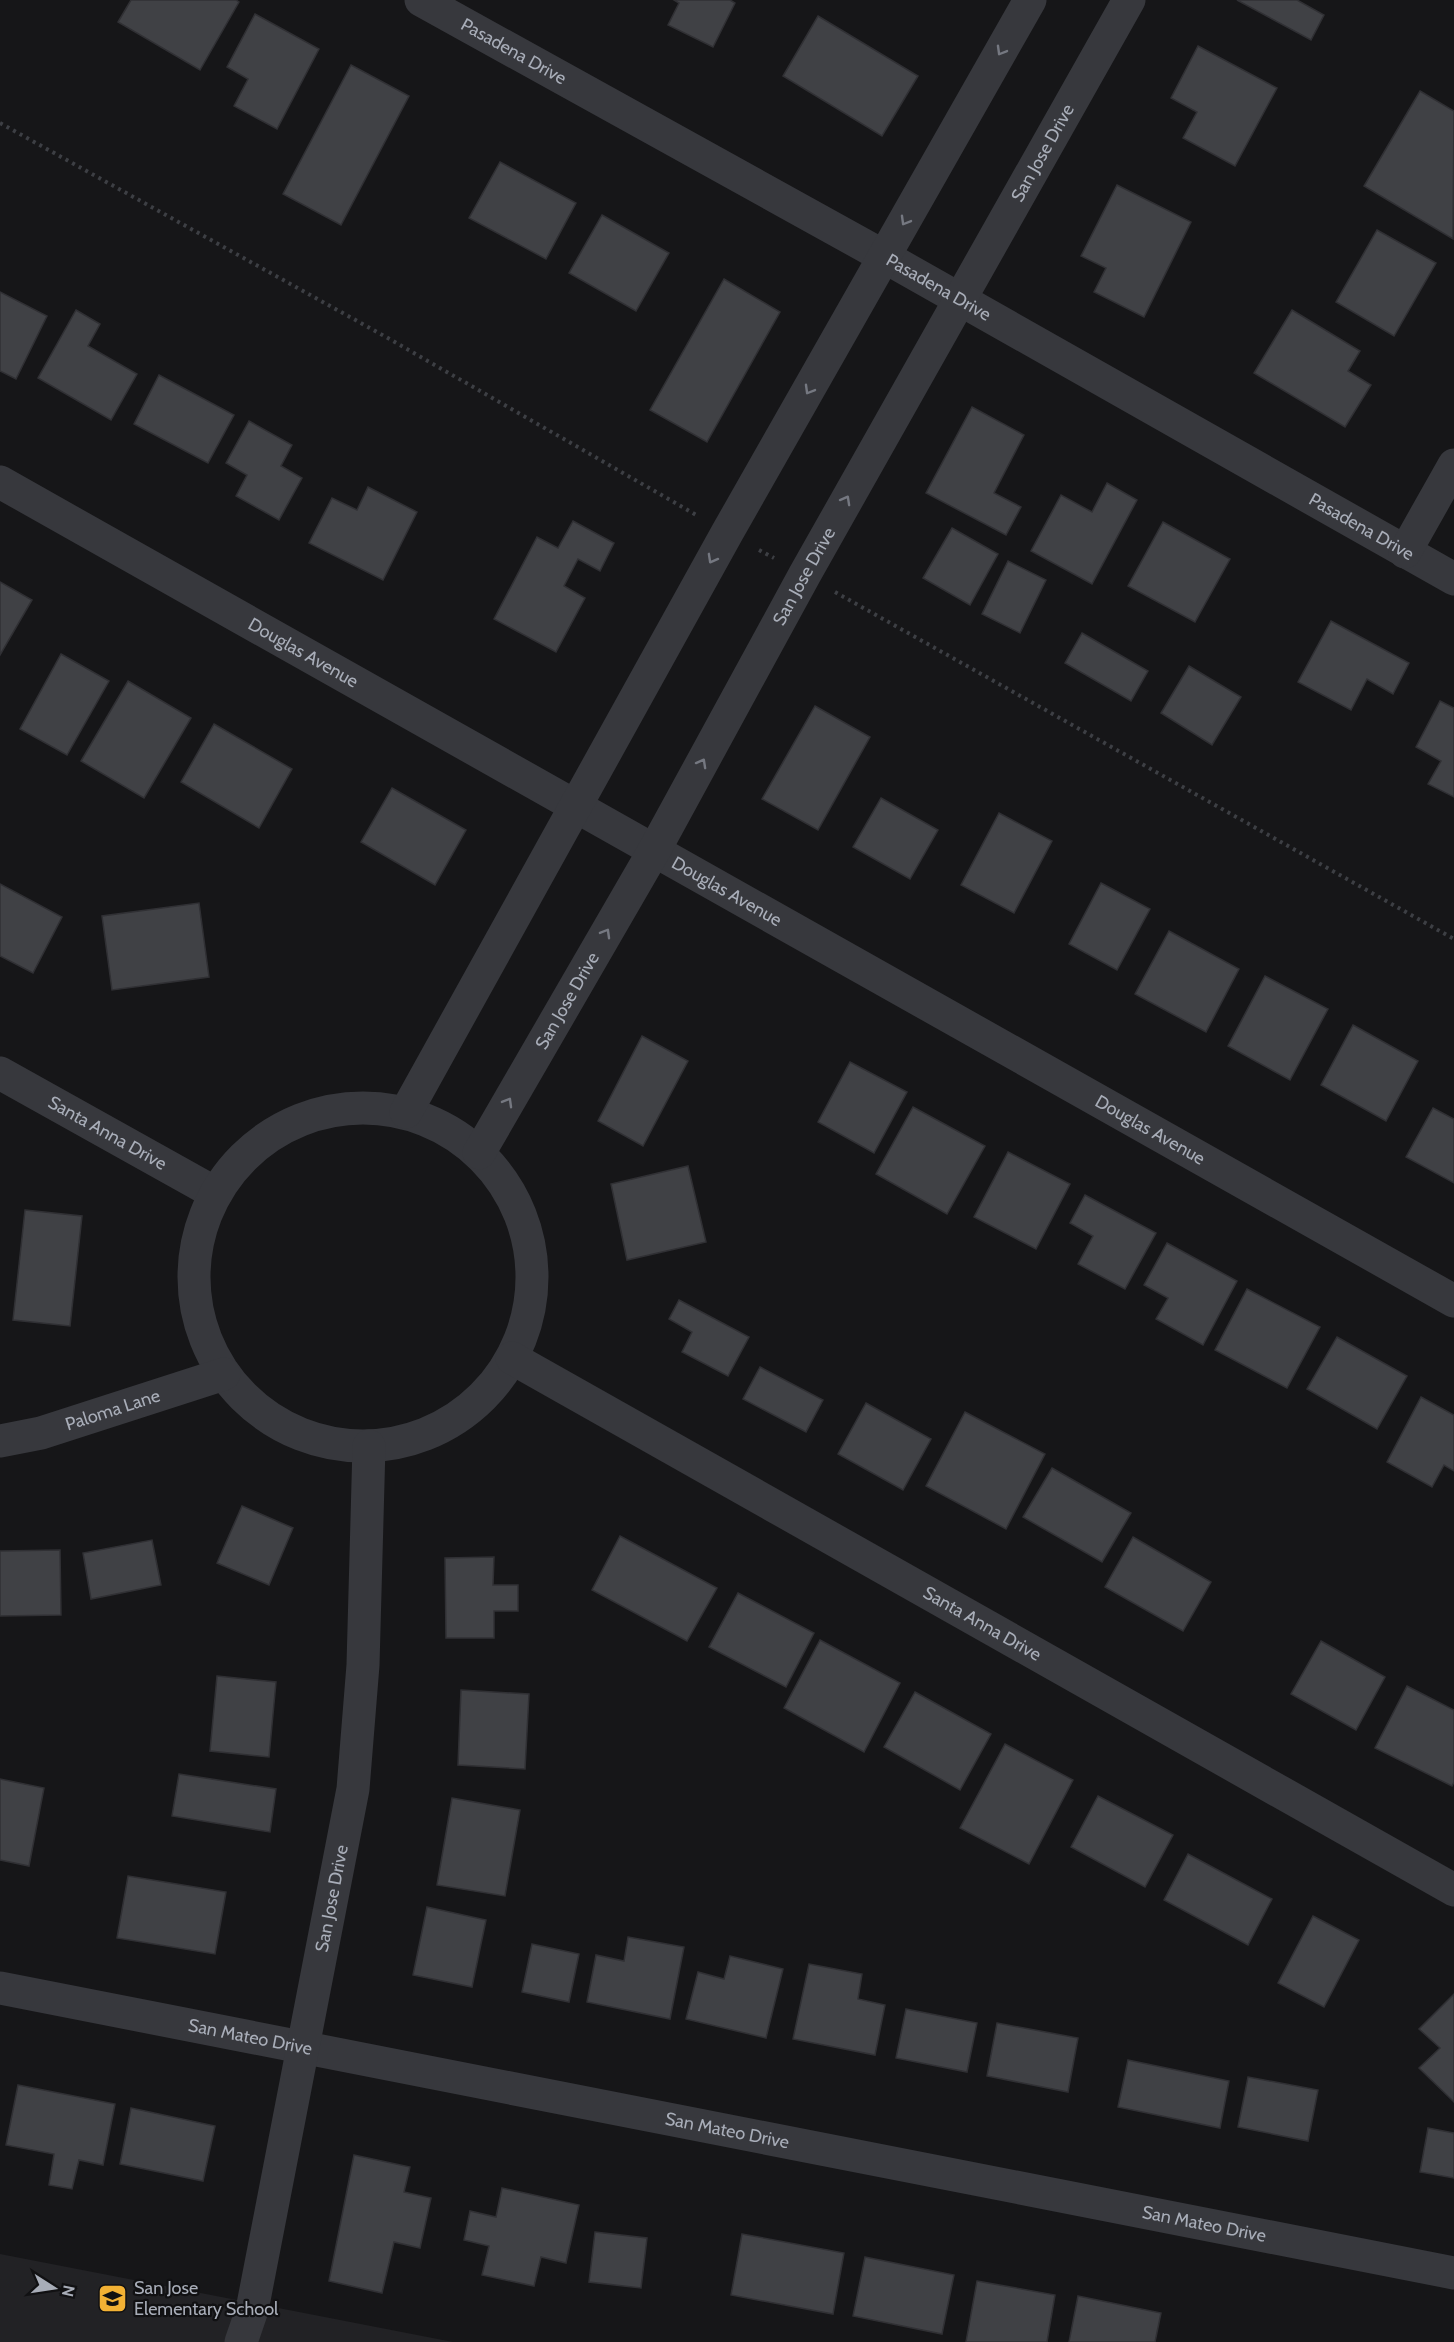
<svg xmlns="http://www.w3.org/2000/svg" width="1454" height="2342" font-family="Cabin,sans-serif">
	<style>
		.built { fill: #222225 }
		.building { fill: #404145; stroke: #303034; stroke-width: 1.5 }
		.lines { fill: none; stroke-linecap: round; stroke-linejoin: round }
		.path { stroke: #3d3f44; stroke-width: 4; stroke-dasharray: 3 4.5; stroke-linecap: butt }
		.minor { stroke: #37383d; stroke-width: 33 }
		.oneway { stroke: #757881 }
		.labels { text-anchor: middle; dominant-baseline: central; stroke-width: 4.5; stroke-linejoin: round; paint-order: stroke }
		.street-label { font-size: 18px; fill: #a8adb8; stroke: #111113 }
		.poi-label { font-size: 18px; fill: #a8adb8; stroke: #111113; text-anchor: start }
	</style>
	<rect width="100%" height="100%" fill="#161618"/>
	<!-- built -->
	<path class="built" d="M0,2254L453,2342H0Z"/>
	<!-- building -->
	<g class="building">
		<path d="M131,0H236L239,2L200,70L118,22Z"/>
		<path d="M674,0H730L735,3L713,47L668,25L679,3Z"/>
		<path d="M1237,0H1297L1324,15L1311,40Z"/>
		<path d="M255,14L319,49L277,129L234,106L248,79L227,67Z"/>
		<path d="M818,16L918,76L882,136L783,76Z"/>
		<path d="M1198,46L1277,88L1235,166L1183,138L1197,112L1171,98Z"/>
		<path d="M351,65L409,96L341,225L283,194Z"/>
		<path d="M1420,91L1454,111L1453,239L1364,186Z"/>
		<path d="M500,162L576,203L546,259L469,218Z"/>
		<path d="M1117,185L1191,222L1144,317L1094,292L1106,268L1081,256Z"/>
		<path d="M602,215L669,253L636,311L569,273Z"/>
		<path d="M1377,230L1436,263L1394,336L1336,302Z"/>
		<path d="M724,279L780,312L707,442L650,410Z"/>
		<path d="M0,292L47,316L16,379L0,371Z"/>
		<path d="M76,310L100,324L88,346L137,374L111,420L38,378Z"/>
		<path d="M1292,310L1360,351L1348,371L1371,385L1345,427L1254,373Z"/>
		<path d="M159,375L234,415L208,463L134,424Z"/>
		<path d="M972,407L1024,435L994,493L1021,507L1006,535L926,493Z"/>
		<path d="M249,421L292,445L281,466L302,478L279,520L236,496L247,475L226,463Z"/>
		<path d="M1107,483L1137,500L1092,584L1031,551L1061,495L1092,512Z"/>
		<path d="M368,487L417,512L383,580L309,543L332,498L357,510Z"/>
		<path d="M573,521L614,543L600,571L578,559L564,586L585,598L556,652L494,619L537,537L558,548Z"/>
		<path d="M1163,522L1230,559L1195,622L1128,586Z"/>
		<path d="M952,528L998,554L970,605L923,578Z"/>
		<path d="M1008,561L1046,580L1020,633L982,614Z"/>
		<path d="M0,582L32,600L0,655Z"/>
		<path d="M1331,621L1409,663L1393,694L1367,679L1351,710L1298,682Z"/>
		<path d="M1082,633L1148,671L1131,701L1065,663Z"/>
		<path d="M61,654L109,681L67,755L20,729Z"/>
		<path d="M1189,666L1241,697L1212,745L1161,713Z"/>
		<path d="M128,681L191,718L144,798L81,761Z"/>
		<path d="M1440,701L1454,708V797L1428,784L1441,761L1416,747Z"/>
		<path d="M815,706L870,737L818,830L762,799Z"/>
		<path d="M214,724L292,769L259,828L181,782Z"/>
		<path d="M392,788L466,830L435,885L361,842Z"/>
		<path d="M881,798L938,830L910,879L853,847Z"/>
		<path d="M999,813L1052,841L1014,913L961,885Z"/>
		<path d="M1101,883L1150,909L1117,970L1069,944Z"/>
		<path d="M0,884L62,917L33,973L0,956Z"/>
		<path d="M199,903L209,977L112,990L102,916Z"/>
		<path d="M1169,931L1239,969L1206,1032L1135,994Z"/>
		<path d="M1265,976L1328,1009L1290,1080L1228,1046Z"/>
		<path d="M1353,1025L1418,1061L1386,1121L1321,1085Z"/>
		<path d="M642,1036L688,1061L643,1146L598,1121Z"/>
		<path d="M850,1062L907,1092L874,1153L818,1122Z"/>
		<path d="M913,1107L985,1146L947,1214L876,1174Z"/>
		<path d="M1433,1108L1454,1119V1183L1406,1157Z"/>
		<path d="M1008,1152L1070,1184L1036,1249L974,1217Z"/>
		<path d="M688,1166L706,1242L627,1260L611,1184Z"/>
		<path d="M1085,1195L1156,1233L1125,1289L1078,1264L1093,1236L1070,1223Z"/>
		<path d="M25,1210L82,1216L70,1326L13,1320Z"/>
		<path d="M1167,1243L1237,1281L1203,1345L1156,1319L1168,1298L1144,1285Z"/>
		<path d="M1247,1289L1320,1327L1287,1388L1215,1350Z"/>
		<path d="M679,1300L749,1337L728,1376L682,1352L692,1332L669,1319Z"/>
		<path d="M1337,1337L1407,1376L1377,1429L1307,1389Z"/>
		<path d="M760,1367L823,1400L806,1432L743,1399Z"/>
		<path d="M1421,1397L1454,1415V1471L1444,1465L1432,1487L1387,1462Z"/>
		<path d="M866,1403L931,1439L903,1490L838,1454Z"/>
		<path d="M965,1412L1045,1454L1006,1529L926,1486Z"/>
		<path d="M1052,1468L1131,1513L1102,1562L1023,1517Z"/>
		<path d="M242,1506L293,1528L269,1585L217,1563Z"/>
		<path d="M620,1536L717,1588L687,1641L592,1590Z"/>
		<path d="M1133,1537L1211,1582L1183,1631L1105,1587Z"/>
		<path d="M152,1540L161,1585L91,1599L83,1553Z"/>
		<path d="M60,1550L61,1615L0,1616V1551Z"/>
		<path d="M494,1557L493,1585H518V1611H494V1638H446L445,1558Z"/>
		<path d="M738,1593L814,1633L786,1687L709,1647Z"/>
		<path d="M820,1640L900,1683L864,1752L784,1708Z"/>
		<path d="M1321,1641L1385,1677L1356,1730L1291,1694Z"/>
		<path d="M217,1676L276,1682L269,1757L210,1751Z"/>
		<path d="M1407,1686L1454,1710V1782L1452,1786L1375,1748Z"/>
		<path d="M461,1690L529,1694L525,1769L458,1765Z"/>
		<path d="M915,1692L991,1734L960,1790L884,1747Z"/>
		<path d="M1005,1744L1073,1780L1029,1864L960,1828Z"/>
		<path d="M179,1774L276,1789L270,1832L172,1816Z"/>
		<path d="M0,1779L44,1788L29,1866L0,1860Z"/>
		<path d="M1098,1796L1173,1835L1145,1887L1071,1847Z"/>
		<path d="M452,1798L520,1810L505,1896L437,1885Z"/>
		<path d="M1188,1854L1272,1899L1248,1945L1164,1900Z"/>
		<path d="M128,1876L226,1892L215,1954L117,1938Z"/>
		<path d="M427,1907L486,1920L472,1987L413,1975Z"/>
		<path d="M1313,1916L1359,1940L1324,2007L1278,1983Z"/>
		<path d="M628,1937L684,1947L670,2019L587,2002L596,1955L624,1961Z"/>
		<path d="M532,1944L579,1954L569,2002L522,1992Z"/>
		<path d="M730,1956L783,1969L766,2038L686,2019L698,1972L724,1979Z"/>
		<path d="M809,1964L862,1974L858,1999L885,2005L875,2055L793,2039Z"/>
		<path d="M1454,1994V2102L1419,2068L1440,2048L1419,2029Z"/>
		<path d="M906,2009L977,2023L967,2072L896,2058Z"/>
		<path d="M997,2023L1078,2038L1068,2092L987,2076Z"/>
		<path d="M1128,2060L1229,2081L1220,2128L1118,2107Z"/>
		<path d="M1248,2077L1318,2090L1308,2141L1238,2127Z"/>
		<path d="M18,2085L115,2104L103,2165L79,2160L72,2189L49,2185L54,2154L6,2145Z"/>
		<path d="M131,2108L215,2126L203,2181L120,2164Z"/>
		<path d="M1428,2128L1454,2133V2178L1420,2172Z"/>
		<path d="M354,2155L410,2167L404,2192L431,2198L420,2248L394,2242L382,2293L329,2281Z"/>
		<path d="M502,2188L579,2205L566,2263L541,2257L534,2286L482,2275L489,2246L464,2240L470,2211L496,2217Z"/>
		<path d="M595,2232L647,2238L641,2288L589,2282Z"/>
		<path d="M742,2234L844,2253L833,2314L731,2295Z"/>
		<path d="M865,2257L954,2275L942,2334L853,2316Z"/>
		<path d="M977,2281L1055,2295L1047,2342H966Z"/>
		<path d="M1078,2296L1161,2313L1155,2342H1069Z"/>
	</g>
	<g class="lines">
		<!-- path -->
		<g class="path">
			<path d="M0,123L386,337L698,516"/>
			<path d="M759,550L774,558"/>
			<path d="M835,592L1454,939"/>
		</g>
		<!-- minor -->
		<g class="minor">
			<path id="s1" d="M421,0L885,257L1454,579"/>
			<path id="s2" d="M0,482L1454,1301"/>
			<path d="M1405,552L1454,465"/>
			<path id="s3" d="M0,1073L215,1193"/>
			<circle cx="363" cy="1277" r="169"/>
			<path d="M406,1112L727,533L1030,0"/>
			<path id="s4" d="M479,1153L655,849L805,574L1129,0"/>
			<path id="s5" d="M512,1358L1454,1890"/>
			<path id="s6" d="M0,1441L41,1433L224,1374"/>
			<path id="s7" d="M0,1988L1454,2273"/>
			<path id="s8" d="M241,2342L252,2310L353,1789L363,1665L369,1446"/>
		</g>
	</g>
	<!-- one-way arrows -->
	<defs><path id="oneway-chevron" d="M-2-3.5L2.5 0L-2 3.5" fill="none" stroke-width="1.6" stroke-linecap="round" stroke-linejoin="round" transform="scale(1.5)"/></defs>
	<g class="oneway">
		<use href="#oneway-chevron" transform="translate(1001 51) rotate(120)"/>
		<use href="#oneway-chevron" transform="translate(905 221) rotate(120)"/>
		<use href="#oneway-chevron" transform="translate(809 390) rotate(120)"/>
		<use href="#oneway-chevron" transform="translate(846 500) rotate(-61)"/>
		<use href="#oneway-chevron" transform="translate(712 559) rotate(119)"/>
		<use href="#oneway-chevron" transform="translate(702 763) rotate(-61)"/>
		<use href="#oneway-chevron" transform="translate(606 933) rotate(-60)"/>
		<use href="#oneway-chevron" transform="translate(508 1102) rotate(-60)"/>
	</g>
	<!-- icons -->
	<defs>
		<symbol id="school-square" viewBox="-11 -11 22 22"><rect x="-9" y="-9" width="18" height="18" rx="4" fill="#f2b134" stroke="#111113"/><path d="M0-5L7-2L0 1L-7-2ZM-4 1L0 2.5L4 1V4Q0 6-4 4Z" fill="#111"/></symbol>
	</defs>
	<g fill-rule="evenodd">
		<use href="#school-square" x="96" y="2282" width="33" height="33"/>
	</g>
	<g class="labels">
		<!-- street labels -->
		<g class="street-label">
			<text stroke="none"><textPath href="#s1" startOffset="106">Pasadena Drive</textPath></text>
			<text stroke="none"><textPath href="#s4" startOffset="1148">San Jose Drive</textPath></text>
			<text stroke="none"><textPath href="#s1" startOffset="592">Pasadena Drive</textPath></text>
			<text stroke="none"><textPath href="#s1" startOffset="1078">Pasadena Drive</textPath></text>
			<text stroke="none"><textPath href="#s4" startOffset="662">San Jose Drive</textPath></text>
			<text stroke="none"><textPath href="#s2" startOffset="348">Douglas Avenue</textPath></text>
			<text stroke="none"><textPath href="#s2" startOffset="834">Douglas Avenue</textPath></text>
			<text stroke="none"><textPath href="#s4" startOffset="176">San Jose Drive</textPath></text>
			<text stroke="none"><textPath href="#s2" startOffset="1320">Douglas Avenue</textPath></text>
			<text stroke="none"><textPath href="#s3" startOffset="123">Santa Anna Drive</textPath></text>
			<text stroke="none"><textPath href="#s6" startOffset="117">Paloma Lane</textPath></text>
			<text stroke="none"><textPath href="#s5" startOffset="540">Santa Anna Drive</textPath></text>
			<text stroke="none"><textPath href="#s8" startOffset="453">San Jose Drive</textPath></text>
			<text stroke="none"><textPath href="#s7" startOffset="255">San Mateo Drive</textPath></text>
			<text stroke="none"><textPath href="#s7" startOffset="741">San Mateo Drive</textPath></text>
			<text stroke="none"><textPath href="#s7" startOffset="1227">San Mateo Drive</textPath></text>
		</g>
		<!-- poi labels -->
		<g class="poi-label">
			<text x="134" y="2288">San Jose<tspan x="134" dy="21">Elementary School</tspan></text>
		</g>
	</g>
	<!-- north arrow -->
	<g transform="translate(54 2288) rotate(102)" stroke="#111113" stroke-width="4.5" paint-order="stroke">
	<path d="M0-4.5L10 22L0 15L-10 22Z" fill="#a8adb8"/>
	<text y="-9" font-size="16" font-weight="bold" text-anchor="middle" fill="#a8adb8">N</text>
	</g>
</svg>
